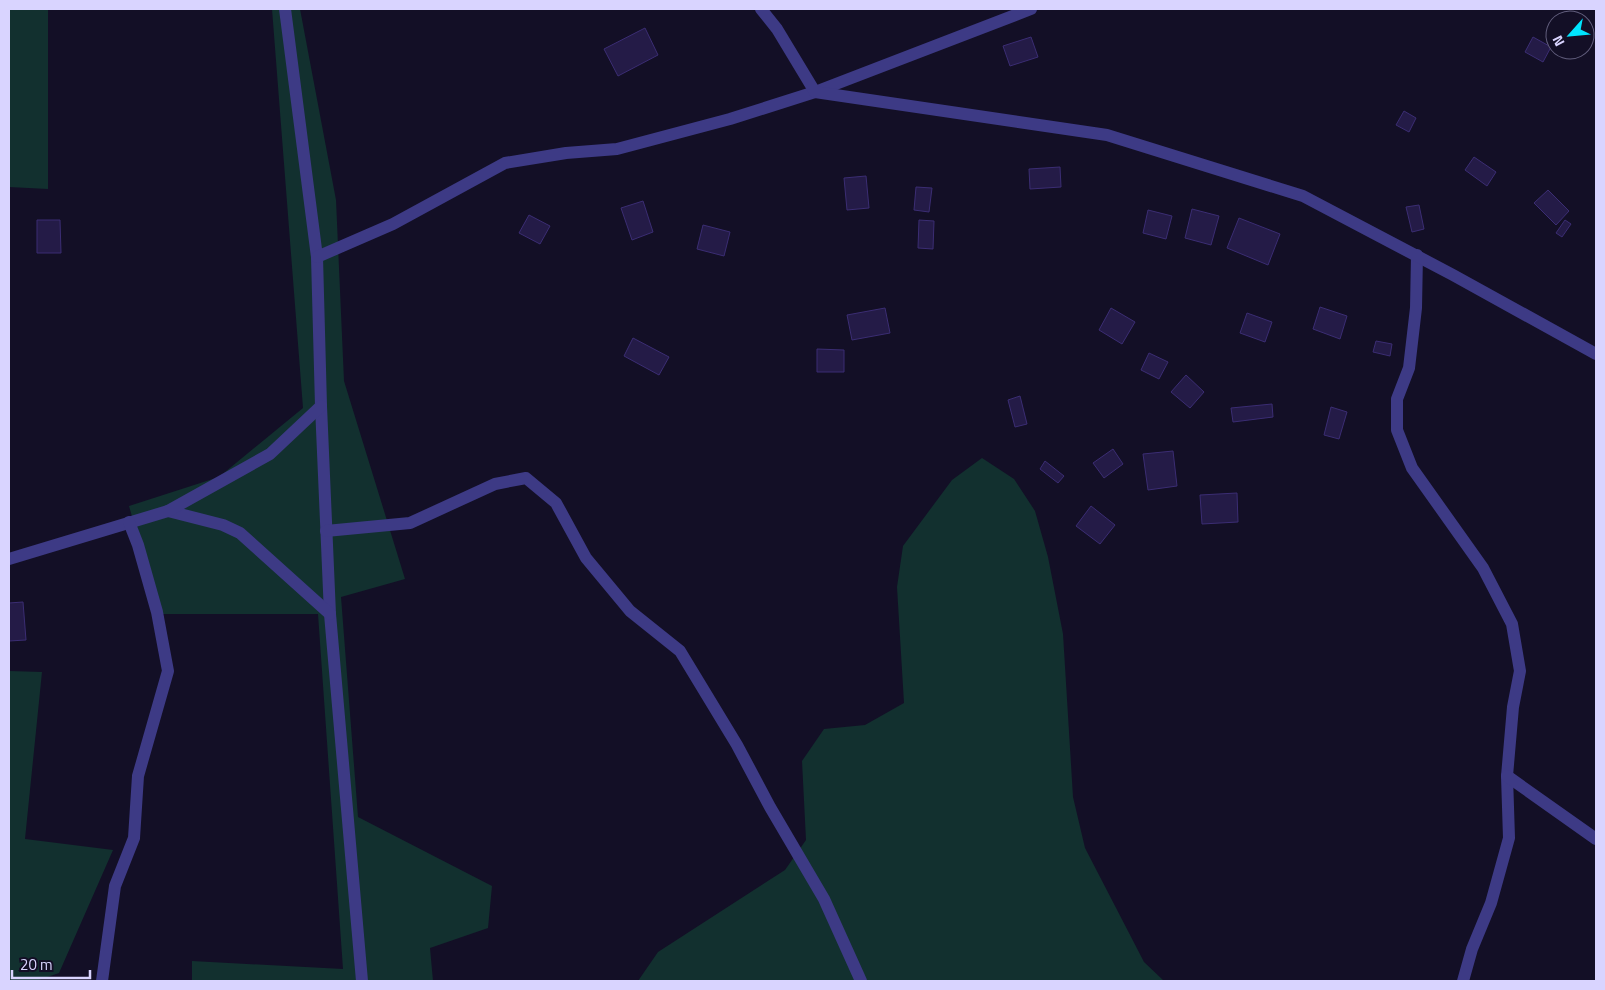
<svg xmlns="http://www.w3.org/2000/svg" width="1605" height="990" font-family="'Titillium Web',sans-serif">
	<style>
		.green { fill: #12302f }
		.building { fill: #241b47; stroke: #3b2d73 }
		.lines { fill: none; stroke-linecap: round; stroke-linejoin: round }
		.minor { stroke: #3d3a85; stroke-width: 12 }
		.tertiary { stroke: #3d3a85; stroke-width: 12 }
	</style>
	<rect width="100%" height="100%" fill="#130f26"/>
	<!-- green -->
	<g class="green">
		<path d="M9,9H48V189L9,187Z"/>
		<path d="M272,9H300L336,200L344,381L405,579L341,597L358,817L492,886L488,928L430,948L433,981H192V961L343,969L318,614H160L129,506L219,477L303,408Z"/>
		<path d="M982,458L1014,479L1035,511L1048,557L1063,634L1073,797L1085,848L1144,962L1164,981H638L658,952L785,870L806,840L802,761L824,729L865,725L904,703L897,587L903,546L952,480Z"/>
		<path d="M9,671L42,672L25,839L113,850L59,973L36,981H9Z"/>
	</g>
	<!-- building -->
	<g class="building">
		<path d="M645,28L658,55L618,76L604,49Z"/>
		<path d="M1031,37L1038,57L1010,66L1003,46Z"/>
		<path d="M1533,37L1551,47L1543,62L1525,52Z"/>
		<path d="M1404,111L1416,118L1409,132L1396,125Z"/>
		<path d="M1474,157L1496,172L1487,186L1465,170Z"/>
		<path d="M1060,167L1061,187L1030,189L1029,169Z"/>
		<path d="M866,176L869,208L847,210L844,178Z"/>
		<path d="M916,187L932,188L929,212L914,210Z"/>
		<path d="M1548,190L1569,211L1556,225L1534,203Z"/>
		<path d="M643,201L653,232L632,240L621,208Z"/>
		<path d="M1419,205L1424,229L1412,232L1406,207Z"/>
		<path d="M1192,209L1219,216L1211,245L1185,238Z"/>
		<path d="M1148,210L1172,216L1166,239L1143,233Z"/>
		<path d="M529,215L550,226L540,244L519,233Z"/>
		<path d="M1239,218L1280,234L1268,265L1227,248Z"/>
		<path d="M37,220H60L61,253H37Z"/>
		<path d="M919,220L934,221L933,249L918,248Z"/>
		<path d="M1565,220L1571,224L1562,237L1556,233Z"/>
		<path d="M703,225L730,232L724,256L697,249Z"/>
		<path d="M1320,307L1347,316L1340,339L1313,329Z"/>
		<path d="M885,308L890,333L852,340L847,315Z"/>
		<path d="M1111,308L1135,322L1122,344L1099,330Z"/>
		<path d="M1247,313L1272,322L1265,342L1240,333Z"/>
		<path d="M633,338L669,357L659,375L624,356Z"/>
		<path d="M1376,341L1392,344L1390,356L1373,352Z"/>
		<path d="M817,349L844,350V372H817Z"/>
		<path d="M1149,353L1168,362L1159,379L1141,370Z"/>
		<path d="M1186,375L1204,392L1190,408L1171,392Z"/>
		<path d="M1020,396L1027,424L1015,427L1008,400Z"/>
		<path d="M1272,404L1273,417L1233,422L1231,408Z"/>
		<path d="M1331,407L1347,412L1339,439L1324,435Z"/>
		<path d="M1113,449L1123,464L1104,478L1093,463Z"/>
		<path d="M1173,451L1177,486L1148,490L1143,454Z"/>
		<path d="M1045,461L1064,476L1058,483L1040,469Z"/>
		<path d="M1237,493L1238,522L1202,524L1200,495Z"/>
		<path d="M1091,506L1115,525L1100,544L1076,526Z"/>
		<path d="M23,602L26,640L9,641V603Z"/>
	</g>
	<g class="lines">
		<!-- minor -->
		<g class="minor">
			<path d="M285,9L317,257L321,406L330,614L362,981"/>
			<path d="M1417,255L1416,308L1409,368L1397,399V430L1412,468L1483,568L1512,624L1520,671L1513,707L1507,776L1509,838L1491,903L1472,949L1463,981"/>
			<path d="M317,257L393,224L505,163L566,153L617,149L730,119L815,92L1031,9"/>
			<path d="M168,511L223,525L240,533L330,614"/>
			<path d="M326,531L410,523L495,484L526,478L556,503L586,558L630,611L680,651L737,745L770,807L824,899L861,981"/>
			<path d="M9,559L168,511L270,454L321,406"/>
			<path d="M1507,776L1596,839"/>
			<path d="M102,981L115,886L134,838L138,776L168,671L157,612L138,545L129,522"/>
		</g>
		<!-- tertiary -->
		<path class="tertiary" d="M761,9L777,29L815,92L1107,135L1303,196L1453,275L1596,354"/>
	</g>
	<!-- border -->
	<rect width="1605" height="990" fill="none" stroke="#d9d4ff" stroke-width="20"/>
	<!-- north arrow -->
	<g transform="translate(1570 35) rotate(243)"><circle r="24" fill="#130f26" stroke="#625e7d"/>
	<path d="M0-4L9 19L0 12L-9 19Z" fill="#00e5ff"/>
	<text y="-8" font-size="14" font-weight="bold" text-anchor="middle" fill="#d9d4ff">N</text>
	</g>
	<!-- scale -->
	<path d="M12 970v8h78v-8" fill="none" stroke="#d9d4ff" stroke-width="2.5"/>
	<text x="20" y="970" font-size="15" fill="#d9d4ff" stroke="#130f26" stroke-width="4" paint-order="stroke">20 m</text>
</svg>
